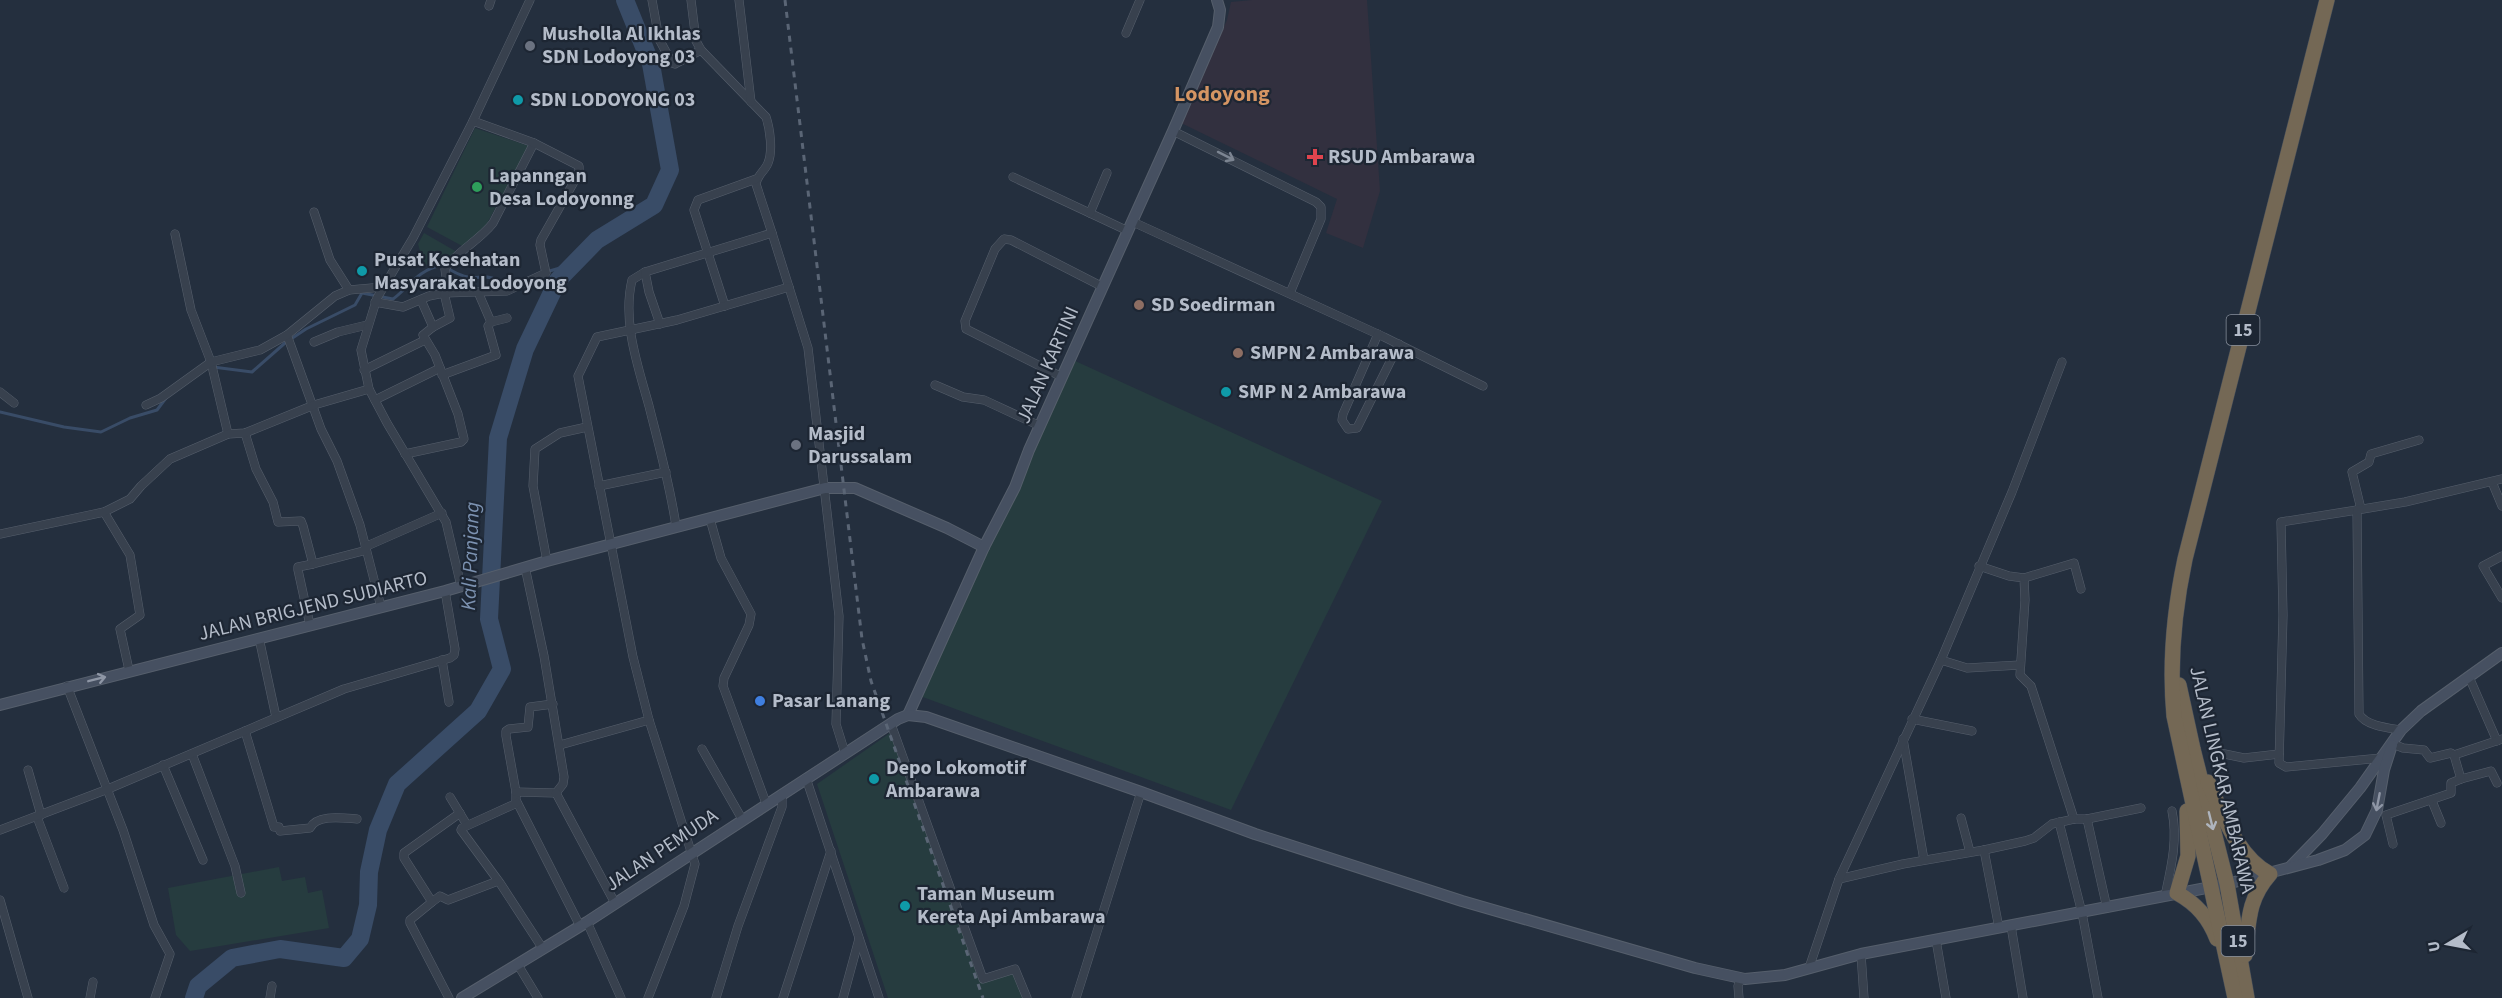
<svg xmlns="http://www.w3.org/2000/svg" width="2502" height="998" font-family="'Source Sans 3',sans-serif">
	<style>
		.medical { fill: #32303f }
		.green { fill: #263c3f }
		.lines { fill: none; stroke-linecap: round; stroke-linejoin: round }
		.stream { stroke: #394c67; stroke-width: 3 }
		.river { stroke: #394c67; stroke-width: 18 }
		.street-casing { stroke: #565f6c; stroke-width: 9 }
		.secondary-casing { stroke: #565f6c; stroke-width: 12 }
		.highway-casing { stroke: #434c59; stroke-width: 16 }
		.street { stroke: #38414e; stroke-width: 8 }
		.secondary { stroke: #465061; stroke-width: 10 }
		.highway { stroke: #746855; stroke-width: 15 }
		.rail { stroke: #5a6575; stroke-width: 3; stroke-dasharray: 6 6; stroke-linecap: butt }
		.oneway { stroke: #7c8592 }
		.oneway2 { stroke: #8e96a5 }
		.oneway3 { stroke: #aeb4bd }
		.worship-dot { fill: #6b7280; stroke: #1d2633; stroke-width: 2 }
		.culture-dot { fill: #0f9aa8; stroke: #1d2633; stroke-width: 2 }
		.health-dot { fill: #e0444e; stroke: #1d2633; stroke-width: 2 }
		.leisure-dot { fill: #2e9e5b; stroke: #1d2633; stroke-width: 2 }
		.education-dot { fill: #8d6e63; stroke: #1d2633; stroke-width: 2 }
		.shop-dot { fill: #3f7fe0; stroke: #1d2633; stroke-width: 2 }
		.labels { text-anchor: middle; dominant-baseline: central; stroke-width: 4.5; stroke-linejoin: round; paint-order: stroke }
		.shield { fill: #1d2633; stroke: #878f9c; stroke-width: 1.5 }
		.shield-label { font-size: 18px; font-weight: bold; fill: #b4bcc9 }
		.poi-label { font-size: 20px; font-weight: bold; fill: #b4bcc9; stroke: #1d2633; text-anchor: start }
		.street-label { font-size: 20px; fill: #b4bcc9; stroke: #1d2633 }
		.water-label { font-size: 21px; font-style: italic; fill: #7c92b1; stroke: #1d2633 }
		.quarter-label { font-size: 22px; font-weight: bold; fill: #d59563; stroke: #1d2633 }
	</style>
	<rect width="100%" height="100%" fill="#242f3e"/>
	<!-- medical -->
	<path class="medical" d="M1252,0H1367L1380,191L1363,248L1326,233L1337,199L1181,123L1227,20L1231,2Z"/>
	<!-- green -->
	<g class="green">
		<path d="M475,128L529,146L484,229L464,247L427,227Z"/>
		<path d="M424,233L457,252L445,262L424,265L418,244Z"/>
		<path d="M1073,360L1382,501L1231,810L920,696Z"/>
		<path d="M890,733L981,983L1014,970L1024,998H888L817,784Z"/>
		<path d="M279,867L282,881L305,877L308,893L322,890L329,928L190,951L176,935L168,888Z"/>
	</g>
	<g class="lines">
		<!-- stream -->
		<g class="stream">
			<path d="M546,272L560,268L568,270"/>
			<path d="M213,367L252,372L285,343L306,329L355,305L362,293L393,299C403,292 411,281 421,274C447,257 446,273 468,277C477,279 487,274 496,280C501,283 500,286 506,288"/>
			<path d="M0,412L64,427L101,432L130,418L157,410L166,398"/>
		</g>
		<!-- river -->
		<path class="river" d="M194,998L198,986L232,958L280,949L344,958L360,939L368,905L369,872L378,830L397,784L478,711L502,669L489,619L498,438L525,349L558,280L597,240L654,205L670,170L651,64L625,0"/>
		<defs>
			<g id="street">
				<path d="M652,0L659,39L672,63L675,64L701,50"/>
				<path d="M691,0L696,41L701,50L766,117C770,129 773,151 768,163C765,171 757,175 756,184L772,233"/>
				<path d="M739,0L751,102"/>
				<path d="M489,6L491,0"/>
				<path d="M1126,33L1140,0"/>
				<path d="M1173,131L1316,202L1321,207V219L1290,293"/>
				<path d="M1013,177L1128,231"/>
				<path d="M314,212L330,260L349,290"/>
				<path d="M1090,213L1107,173"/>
				<path d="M1133,222L1384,337L1483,386"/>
				<path d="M175,234L191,310L211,362L228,434"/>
				<path d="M645,272L632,280C622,322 638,366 649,406C659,446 670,485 676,526"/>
				<path d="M478,292L491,322"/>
				<path d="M448,293L445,269C457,251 479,241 493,223L534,143"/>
				<path d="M375,302L403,307L429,296L444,293L507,291L546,273L540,245L541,240L579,173V166L534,143L473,121"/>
				<path d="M725,306L694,210L698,200L756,179"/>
				<path d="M660,324L649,292L645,272L772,233L808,348L839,616L836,724L845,753"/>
				<path d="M433,327L450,318L444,293"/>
				<path d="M1378,334L1343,414L1342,420L1348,429L1357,428L1399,344"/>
				<path d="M287,335L321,429L337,461L360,525L381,607"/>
				<path d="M314,342L338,332L367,325"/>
				<path d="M364,370L425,340"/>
				<path d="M442,375L496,355L488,326L491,322L507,318"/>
				<path d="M1062,377L966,329L965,321L995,249L1004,239L1011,240L1103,287"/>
				<path d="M935,385L963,397L984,400L1040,426"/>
				<path d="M0,392L14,403"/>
				<path d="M375,400L440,368"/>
				<path d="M146,405L161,398L211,362L260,350L287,335L335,296L349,290L383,287"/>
				<path d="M245,433L256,469L273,502L278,522L301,521L303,526L313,564L298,567V570L310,625"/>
				<path d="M405,454L461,442L464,439L458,414L435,355L423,335L433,327L421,300"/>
				<path d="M2492,482L2502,506"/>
				<path d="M599,486L666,472"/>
				<path d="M2361,509L2352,472L2369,462L2371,454L2419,440"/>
				<path d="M2357,510L2281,522L2283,615L2279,763L2286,767L2381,758"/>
				<path d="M104,512L130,555L140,615L120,629L129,670"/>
				<path d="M710,519L721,558L751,614L749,625L724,678L723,686L766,803"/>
				<path d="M0,534L104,512L130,499L141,486L170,459L228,434L245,433L314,405L369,389"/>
				<path d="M2502,556L2483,566L2502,598"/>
				<path d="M547,561L533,486L535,449L560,433L587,427"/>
				<path d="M313,564L363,551L367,546L442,513"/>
				<path d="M1979,566L2009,576L2024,578L2025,600L2020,675L2031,686L2074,819H2087L2141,808"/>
				<path d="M2024,578L2074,563L2081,589"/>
				<path d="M461,586L446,522L387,423L369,389L361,350L377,298L413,238L473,121L530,0"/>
				<path d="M259,638L276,717"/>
				<path d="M442,660L449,702"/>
				<path d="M1941,660L1967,668L2020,665"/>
				<path d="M2469,677L2497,741"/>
				<path d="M67,686L123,830L154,925L170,954L155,998"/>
				<path d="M553,704L530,707L528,727L509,729L506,731V736L516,792V800L580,926"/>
				<path d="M1912,719L1972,731"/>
				<path d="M891,724L983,979L1015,969L1027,998"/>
				<path d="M2401,730C2388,728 2366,726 2359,714L2357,510L2405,502L2502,479"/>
				<path d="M245,731L274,827H279L280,831L310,828C317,814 343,818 357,819"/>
				<path d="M1903,739L1924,860"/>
				<path d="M2393,744L2403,748L2424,750L2430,758L2451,753L2454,755L2502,739"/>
				<path d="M560,745L649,720"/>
				<path d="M702,749L742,819"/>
				<path d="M2215,752L2244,758L2279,754"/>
				<path d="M192,754L235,866L241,893"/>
				<path d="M163,765L203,860"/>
				<path d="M28,770L41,815"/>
				<path d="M806,778L879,998"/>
				<path d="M2461,779L2491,771L2497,783"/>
				<path d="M516,792L556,793L563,784L564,777L544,656L525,567"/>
				<path d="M556,793L615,903"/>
				<path d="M450,797L467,825"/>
				<path d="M2432,801L2441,823"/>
				<path d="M517,803L462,828L461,830L500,883L543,949"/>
				<path d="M460,813L404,853V858L432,902L440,896L448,900L498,881"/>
				<path d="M37,817L64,888"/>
				<path d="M1961,818L1970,852"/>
				<path d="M2087,819L2107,908"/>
				<path d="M2059,822L2082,913L2098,998"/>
				<path d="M0,830L108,789L344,689L450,658L454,655L455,649L445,591"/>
				<path d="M2393,844L2386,815L2451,793V783L2461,779L2454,755"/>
				<path d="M1984,850L2025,841L2034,838L2052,824L2074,819"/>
				<path d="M1839,879L1903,864L1984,850L1999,928"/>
				<path d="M2165,896C2171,868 2178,840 2172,811"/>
				<path d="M0,900L28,998"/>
				<path d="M432,902L410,920V923L449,998"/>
				<path d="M587,922L621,998"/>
				<path d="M2011,926L2023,998"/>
				<path d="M1936,940L1946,998"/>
				<path d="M1861,954L1864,998"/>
				<path d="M518,965L538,998"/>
				<path d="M1809,968L1839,879L1941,660L2012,492L2062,362"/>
				<path d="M90,998L93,982"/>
				<path d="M270,998L272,986"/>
				<path d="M648,998L684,906L695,864L649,720L633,657L578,376L597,337L677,320L789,287"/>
				<path d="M716,998L738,926L782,807V794"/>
				<path d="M783,998L831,851"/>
				<path d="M843,998L859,939"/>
				<path d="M1076,998L1141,792"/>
				<path d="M1739,998L1738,986L1741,978"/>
			</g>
			<g id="secondary">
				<path d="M0,705L445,591L547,561L825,488H855L947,528L984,547"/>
				<path d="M908,715L984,547L1015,487L1029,450L1173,131L1218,27L1220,10L1217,0"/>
				<path d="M2291,866L2322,834L2360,788L2401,730L2421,711L2502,653"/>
				<path d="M462,998L587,922L898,719L908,715L926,717L1141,792L1255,834L1462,901L1695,968L1745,979L1785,975L1861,954L2227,884L2318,860L2345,850L2365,835L2377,810L2384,770L2392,745"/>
			</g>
			<g id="highway">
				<path d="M2179,685L2193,749L2227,884L2247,998"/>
				<path d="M2208,782C2223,814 2237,857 2270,874C2247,900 2249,922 2245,955"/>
				<path d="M2187,811L2188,856L2177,893C2197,904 2209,918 2217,939"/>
				<path d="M2235,998L2174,716C2169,662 2174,611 2185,559L2327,0"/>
			</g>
		</defs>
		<!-- street casing -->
		<use href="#street" class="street-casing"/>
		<!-- secondary casing -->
		<use href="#secondary" class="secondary-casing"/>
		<!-- highway casing -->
		<use href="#highway" class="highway-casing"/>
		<!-- street -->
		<use href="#street" class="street"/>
		<!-- secondary -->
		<use href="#secondary" class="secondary"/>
		<!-- highway -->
		<use href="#highway" class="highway"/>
		<!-- rail -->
		<path class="rail" d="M785,0L862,639L871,681L983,998"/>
	</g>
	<!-- one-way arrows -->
	<defs><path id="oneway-shaft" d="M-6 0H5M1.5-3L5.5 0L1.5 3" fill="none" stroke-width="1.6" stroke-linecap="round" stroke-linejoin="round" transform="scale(1.5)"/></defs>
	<use class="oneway" href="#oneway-shaft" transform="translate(1226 156) rotate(27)"/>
	<g class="oneway2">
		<use href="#oneway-shaft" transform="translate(97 679) rotate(-14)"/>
		<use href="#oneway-shaft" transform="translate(2378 802) rotate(101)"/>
	</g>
	<use class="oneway3" href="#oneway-shaft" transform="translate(2211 821) rotate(76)"/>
	<!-- markers -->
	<g class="worship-dot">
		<circle cx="530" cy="46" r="6"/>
		<circle cx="796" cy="445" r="6"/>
	</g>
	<g class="culture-dot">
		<circle cx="518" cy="100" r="6"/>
		<circle cx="362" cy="271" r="6"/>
		<circle cx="1226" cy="392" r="6"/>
		<circle cx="874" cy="779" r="6"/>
		<circle cx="905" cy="906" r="6"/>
	</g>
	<path class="health-dot" d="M1312 148h6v6h6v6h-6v6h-6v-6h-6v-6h6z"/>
	<circle class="leisure-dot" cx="477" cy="187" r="6"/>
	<g class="education-dot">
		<circle cx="1139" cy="305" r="6"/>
		<circle cx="1238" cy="353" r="6"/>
	</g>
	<circle class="shop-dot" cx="760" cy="701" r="6"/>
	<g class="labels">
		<!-- shield labels -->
		<g class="shield">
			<rect x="2226.5" y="315" width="33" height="30" rx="4.5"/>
			<rect x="2221.5" y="926" width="33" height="30" rx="4.5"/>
		</g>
		<g class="shield-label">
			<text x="2243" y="330">15</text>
			<text x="2238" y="941">15</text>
		</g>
		<!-- poi labels -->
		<g class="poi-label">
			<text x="542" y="34">Musholla Al Ikhlas<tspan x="542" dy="23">SDN Lodoyong 03</tspan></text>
			<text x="530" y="100">SDN LODOYONG 03</text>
			<text x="1328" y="157">RSUD Ambarawa</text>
			<text x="489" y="176">Lapanngan<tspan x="489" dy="23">Desa Lodoyonng</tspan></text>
			<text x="374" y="260">Pusat Kesehatan<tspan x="374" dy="23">Masyarakat Lodoyong</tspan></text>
			<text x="1151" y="305">SD Soedirman</text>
			<text x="1250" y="353">SMPN 2 Ambarawa</text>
			<text x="1238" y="392">SMP N 2 Ambarawa</text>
			<text x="808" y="434">Masjid<tspan x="808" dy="23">Darussalam</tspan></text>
			<text x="772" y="701">Pasar Lanang</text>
			<text x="886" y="768">Depo Lokomotif<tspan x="886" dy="23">Ambarawa</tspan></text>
			<text x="917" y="894">Taman Museum<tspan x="917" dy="23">Kereta Api Ambarawa</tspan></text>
		</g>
		<!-- street labels -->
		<g class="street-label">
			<text transform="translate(1048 365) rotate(-66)">JALAN KARTINI</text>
			<text transform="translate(313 606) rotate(-14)">JALAN BRIGJEND SUDIARTO</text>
			<text transform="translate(2222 780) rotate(77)">JALAN LINGKAR AMBARAWA</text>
			<text transform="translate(662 850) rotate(-34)">JALAN PEMUDA</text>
		</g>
		<!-- water labels -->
		<g class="water-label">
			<text transform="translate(470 556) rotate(-88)">Kali Panjang</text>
		</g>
		<!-- quarter labels -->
		<g class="quarter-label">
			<text x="1222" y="94">Lodoyong</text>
		</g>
	</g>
	<!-- north arrow -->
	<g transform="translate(2448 944) rotate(260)" stroke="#1d2633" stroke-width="4.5" paint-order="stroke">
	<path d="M0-4.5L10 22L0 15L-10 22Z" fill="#b4bcc9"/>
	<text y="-9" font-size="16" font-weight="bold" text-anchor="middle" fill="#b4bcc9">U</text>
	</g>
</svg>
